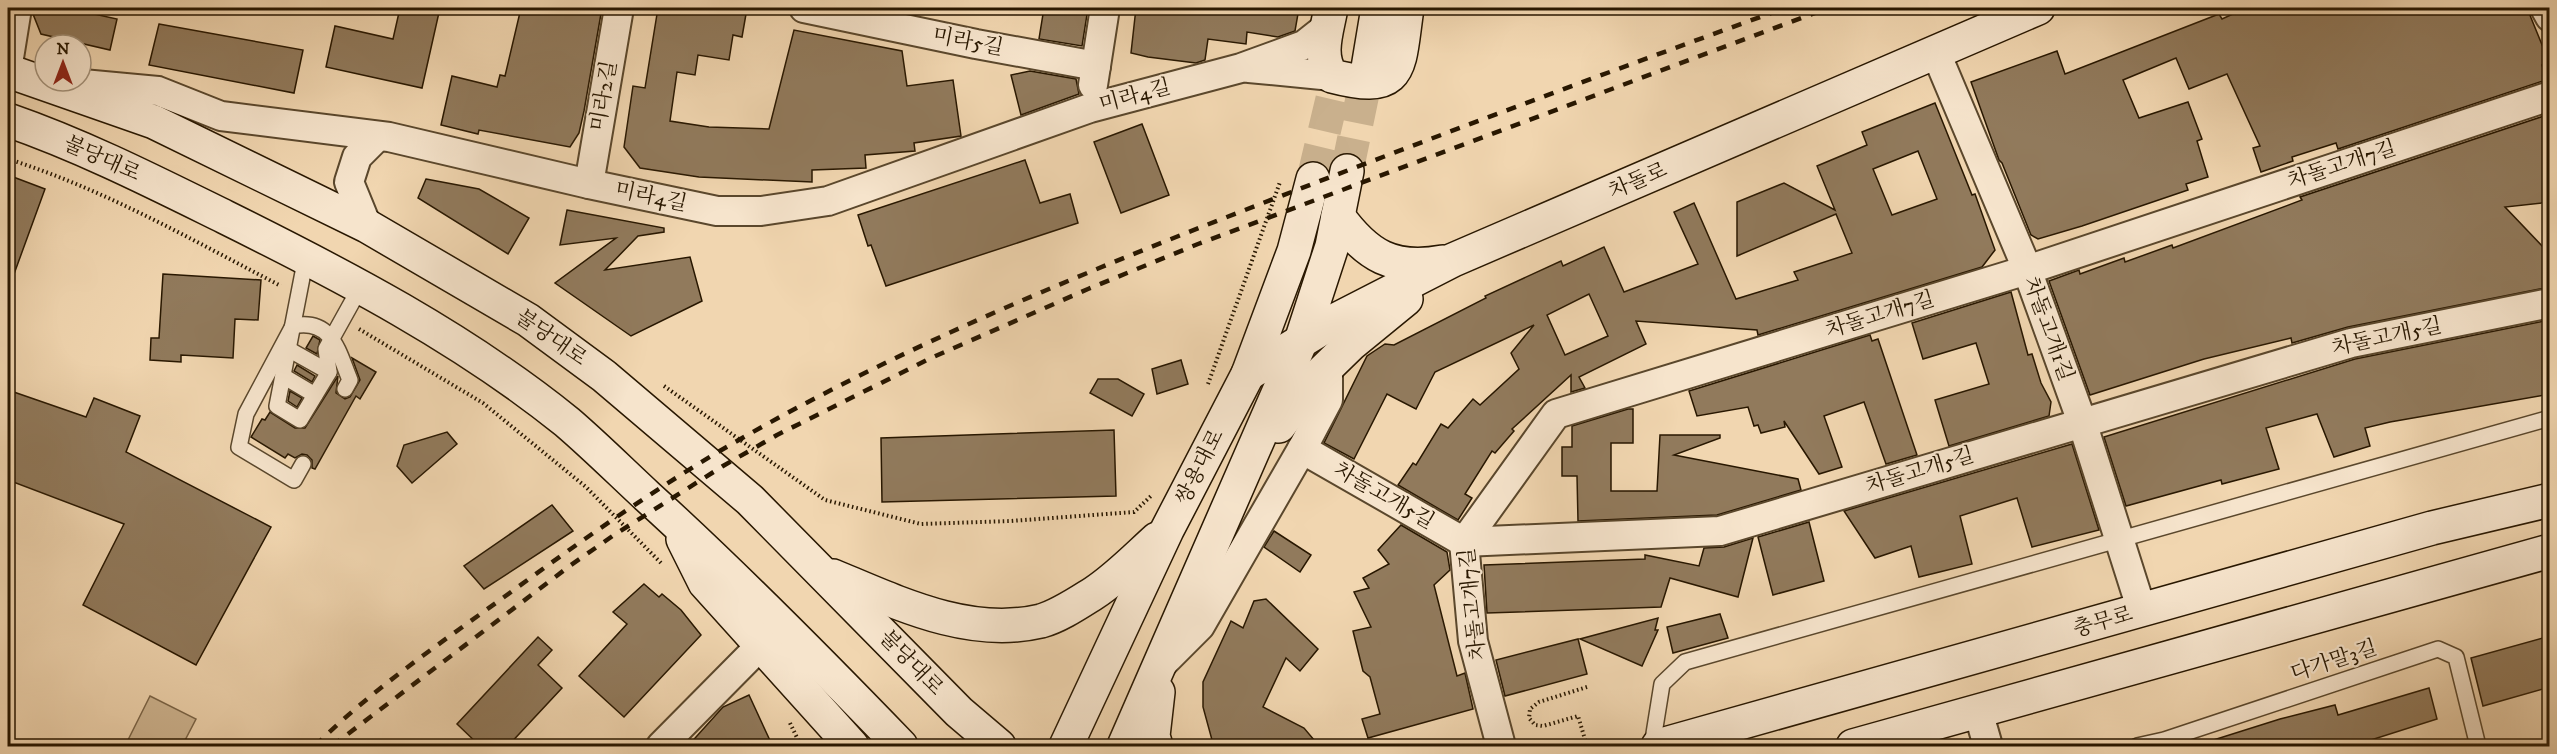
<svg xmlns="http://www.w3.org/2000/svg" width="2557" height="754" font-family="'IM FELL DW Pica','Noto Serif KR',serif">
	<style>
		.green { fill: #cfb692; stroke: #7c6649; stroke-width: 1.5 }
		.building { fill: #917a5c; stroke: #281700; stroke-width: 1.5; fill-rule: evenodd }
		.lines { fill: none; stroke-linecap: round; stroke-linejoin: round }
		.secondary-tunnel { stroke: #c9b08d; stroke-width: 33; stroke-dasharray: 33 16; stroke-linecap: butt }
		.lane-casing { stroke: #5a472c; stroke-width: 18 }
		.street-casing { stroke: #5a472c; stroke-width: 32 }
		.secondary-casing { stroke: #281700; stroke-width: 36 }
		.path { stroke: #281700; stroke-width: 4; stroke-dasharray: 1.5 3; stroke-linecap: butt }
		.lane { stroke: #f6e4cc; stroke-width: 15 }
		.street { stroke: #f6e4cc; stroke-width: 28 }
		.secondary { stroke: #f6e4cc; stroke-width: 33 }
		.rail { stroke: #281700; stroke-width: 4.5; stroke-dasharray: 10 10; stroke-linecap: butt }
		.labels { text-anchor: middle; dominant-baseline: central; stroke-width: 4.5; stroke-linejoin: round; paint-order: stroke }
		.street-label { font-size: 21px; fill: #281700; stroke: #f6e4cc }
	</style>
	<rect width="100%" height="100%" fill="#f1d6b0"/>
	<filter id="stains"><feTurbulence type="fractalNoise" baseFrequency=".00333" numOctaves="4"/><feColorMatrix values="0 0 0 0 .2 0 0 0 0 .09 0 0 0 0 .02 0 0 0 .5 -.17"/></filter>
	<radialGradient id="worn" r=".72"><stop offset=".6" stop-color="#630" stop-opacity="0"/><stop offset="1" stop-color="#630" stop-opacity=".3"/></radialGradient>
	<!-- green -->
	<path class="green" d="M150,696L196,719L182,746H125Z"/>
	<!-- building -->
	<g class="building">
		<path d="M33,8H67L117,19L110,50L41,34L33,14Z"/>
		<path d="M400,8H440L422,88L326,67L335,26L393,39Z"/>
		<path d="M521,8H602L584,111L579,133L570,147L479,130L478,134L441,125L452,76L497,87L500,75L505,76Z"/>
		<path d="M658,8H710L746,14L742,37L733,35L729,60L698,55L695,75L677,72L670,121L709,127L769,129L794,30L902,51L907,86L953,80L961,136L914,143L915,151L865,155L866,168L812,170V182L699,177L640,168L624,147L633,86L645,88Z"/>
		<path d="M1044,8H1088L1082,46L1039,39Z"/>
		<path d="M1136,8H1299L1295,31L1278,37L1247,32L1246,44L1208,39L1205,60L1196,63L1148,57L1131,53Z"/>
		<path d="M2246,8H2527L2549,62L2542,65L2546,80L2338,149L2336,143L2292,157L2293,161L2261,172L2253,148L2260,146L2227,74L2189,89L2176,58L2123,80L2139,118L2188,102L2202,139L2197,141L2208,177L2186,184L2188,190L2082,226L2038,239L2031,235L2002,163L1999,160L1971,82L2057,51L2065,74L2219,14L2222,19Z"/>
		<path d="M159,24L303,50L294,93L149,65Z"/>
		<path d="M1030,71L1076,79L1079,94L1021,115L1011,75Z"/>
		<path d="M1935,103L1972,195L1975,194L1995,250L1982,267L1758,335L1757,330L1636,321L1646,344L1579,377L1585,388L1571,392V375L1512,429L1514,431L1495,453L1492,451L1465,494L1472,498L1458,520L1398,485L1413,463L1416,465L1441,424L1448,428L1473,399L1480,405L1519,369L1511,353L1534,325L1435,372L1416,409L1387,394L1354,459L1324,443L1367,356L1385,344L1394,345L1486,298L1485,296L1561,261L1563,266L1604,247L1624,292L1698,264L1674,212L1694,203L1736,299L1798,280L1794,272L1852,253L1836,214L1737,256V202L1784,183L1835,210L1817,166L1867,145L1862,132ZM1918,151L1937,199L1892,215L1873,169ZM1589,294L1608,336L1565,355L1547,315Z"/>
		<path d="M2550,114V143L2544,145L2550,171V202L2505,207L2543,247H2550V287L2348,327L2292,343L2291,338L2204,359L2090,395L2049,281L2079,270L2080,274L2124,258L2125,262L2172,245L2173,248L2302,200L2300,197Z"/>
		<path d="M1142,124L1169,195L1121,213L1094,142Z"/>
		<path d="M1025,160L1040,203L1070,194L1078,223L886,286L871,245L868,246L858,215Z"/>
		<path d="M8,175L45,189L10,285H8Z"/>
		<path d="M426,179L479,189L529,218L508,254L418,198Z"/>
		<path d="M567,210L664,228V232L638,236L605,270L690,257L702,301L631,336L555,283L616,238L560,245Z"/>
		<path d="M163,274L261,280L258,320L235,319L233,358L181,355V362L150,360L151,338H159Z"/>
		<path d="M2011,292L2028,355L2032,354L2041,383L2051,402L2049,416L1949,446L1935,400L1989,384L1976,343L1923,359L1912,323Z"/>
		<path d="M2544,321L2550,367V394L2390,422L2365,428L2370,446L2334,457L2317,414L2266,428L2279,469L2222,484L2221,480L2126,506L2104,437L2355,359Z"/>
		<path d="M1870,335L1872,341L1878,339L1917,455L1886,464L1864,402L1824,416L1842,467L1819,474L1784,421L1785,427L1761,433L1758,425L1754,426L1748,407L1697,416L1689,391Z"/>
		<path d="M313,336L320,340L317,354L306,348Z"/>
		<path d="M352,358L376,372L360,399L356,396L315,469L312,468V460L307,455L302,454L295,458L288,454L285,458L251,437L262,419L265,420L270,412L295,428H305L338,376L336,393L345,399L350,397L360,380Z"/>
		<path d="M1181,360L1188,384L1157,394L1152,369Z"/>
		<path d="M297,365L315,376L312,382L294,371Z"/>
		<path d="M1098,379H1118L1144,394L1132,416L1090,393Z"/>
		<path d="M8,390L86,417L94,398L140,416L126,452L271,527L196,665L83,605L124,524L8,480Z"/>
		<path d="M290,391L302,398L297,407L288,401Z"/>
		<path d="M1628,409H1633V443H1611V491H1657L1660,435H1720V438L1674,455L1798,479L1801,490L1717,515L1578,521L1577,476H1562V447H1572V426Z"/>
		<path d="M1114,430L1116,496L882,502L881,438Z"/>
		<path d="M447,432L457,444L412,483L397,466L404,445Z"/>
		<path d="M2072,444L2099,530L2032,547L2017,498L1960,516L1972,564L1919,577L1911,546L1875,558L1844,511Z"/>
		<path d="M552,505L573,531L484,589L464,566Z"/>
		<path d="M1809,522L1824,581L1773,595L1758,537Z"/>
		<path d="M1401,525L1447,552L1450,570L1434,585L1457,676L1465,673L1473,709L1368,738L1362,719L1380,714L1370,677L1363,671L1353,631L1371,627L1354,592L1369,588L1363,578L1389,564L1378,550Z"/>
		<path d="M1274,531L1311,555L1300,572L1264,547Z"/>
		<path d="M1753,538L1738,597L1670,578L1661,607L1487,613L1484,565L1645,559V555L1699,566L1704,548L1724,547Z"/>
		<path d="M644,584L659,597L662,594L681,610L701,635L624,717L579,676L627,624L613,612Z"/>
		<path d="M1266,599L1318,649L1300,671L1286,658L1263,707L1304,728L1320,747H1217L1212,740L1203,707V682L1231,621L1243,628L1254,601Z"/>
		<path d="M1720,614L1728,638L1673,653L1667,627Z"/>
		<path d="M1658,618L1655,630H1658L1642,666L1580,639Z"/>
		<path d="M2550,636V687L2483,706L2471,658Z"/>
		<path d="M538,637L552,650L538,665L562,688L507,747H481L457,724Z"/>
		<path d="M1578,639L1587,674L1505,696L1496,660Z"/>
		<path d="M2429,688L2437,719L2349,747H2208L2207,742L2280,719L2335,705L2338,715Z"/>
		<path d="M749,695L773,747H687L723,707Z"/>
	</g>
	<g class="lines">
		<!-- secondary-tunnel -->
		<g class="secondary-tunnel">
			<path d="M1347,171L1367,74"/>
			<path d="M1313,179L1340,65"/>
		</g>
		<defs>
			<g id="lane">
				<path d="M306,257L277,406L300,420L329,372L326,349L361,286"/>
				<path d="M288,349L329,372"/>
				<path d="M283,376L315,395"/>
				<path d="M303,464L294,480L239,447L246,414L293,326C332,318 338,351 350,380L345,389"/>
				<path d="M1652,746L1662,684L1685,662L2550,418"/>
				<path d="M2137,746L2164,740L2438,649L2456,657L2478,746"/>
			</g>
			<g id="street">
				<path d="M804,8L976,44L1096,66"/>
				<path d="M2545,8L2550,17"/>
				<path d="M1936,53L2025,264L2082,422L2142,611"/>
				<path d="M8,64L17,8"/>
				<path d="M1249,68L1332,76"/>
				<path d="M61,82L158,91L221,116L389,137L589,184L717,211H761L828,201L1090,108L1241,68L1304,45L1328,26"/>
				<path d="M1093,85L1105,8"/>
				<path d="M589,184L619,8"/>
				<path d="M367,226L349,182L357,157L378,136"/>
				<path d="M1302,449L1464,542L1720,531L2351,343L2550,303"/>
				<path d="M1163,663L1200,626L1302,449L1328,400V366"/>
				<path d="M1978,711L1988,746"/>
				<path d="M661,746L761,645"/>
				<path d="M1501,746L1473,641L1464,542L1556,414L2027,270L2550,96"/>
			</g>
			<g id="secondary">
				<path d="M1331,8C1327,31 1317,56 1332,76C1405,95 1398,68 1407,8"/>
				<path d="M8,71L154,122L367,226L528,320L604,376L750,500L959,712L999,746"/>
				<path d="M1367,74L1378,8"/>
				<path d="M8,120C83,146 154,182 225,217C344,276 463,338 567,422C595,446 621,472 648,497C736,577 819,661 901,746"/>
				<path d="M1338,216C1367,256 1393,271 1443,262"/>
				<path d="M1248,374L1334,321L1453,260L2038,8"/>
				<path d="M1279,426L1314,380L1351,344L1406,299"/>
				<path d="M683,539L705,583L852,746"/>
				<path d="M833,576C898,603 969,638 1041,621C1059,616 1078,603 1094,593C1117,578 1137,557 1157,539"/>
				<path d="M1066,746L1167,530L1248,374L1294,251L1313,179"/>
				<path d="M1124,746L1301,341L1332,246L1347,171"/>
				<path d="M1156,746L1153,736L1158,692"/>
				<path d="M1658,746L2432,528L2550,500"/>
				<path d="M1853,746L2550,551"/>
			</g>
		</defs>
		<!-- lane casing -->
		<use href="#lane" class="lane-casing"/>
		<!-- street casing -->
		<use href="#street" class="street-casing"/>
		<!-- secondary casing -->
		<use href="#secondary" class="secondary-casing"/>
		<!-- path -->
		<g class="path">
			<path d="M8,159C104,189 192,240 281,286"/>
			<path d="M359,329L483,403L586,487L662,564"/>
			<path d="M1208,384L1280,182"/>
			<path d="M664,386L825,500L921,524L1011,521L1134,512L1151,496"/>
			<path d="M1587,687L1539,702L1530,709L1529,718L1535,725L1543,726L1578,716L1587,746"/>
			<path d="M790,723L801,746"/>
		</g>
		<!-- lane -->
		<use href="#lane" class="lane"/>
		<!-- street -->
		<use href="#street" class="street"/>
		<!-- secondary -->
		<use href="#secondary" class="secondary"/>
		<!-- rail -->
		<g class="rail">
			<path d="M315,746C372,689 445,640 511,592C578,543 646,495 718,452C890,351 1077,275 1263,203C1436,136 1611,71 1785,8"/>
			<path d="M332,746L571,565L614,535L723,466L777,435L931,358L1088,289L1198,244L1828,8"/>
		</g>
	</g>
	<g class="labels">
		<!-- street labels -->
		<g class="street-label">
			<text transform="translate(968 42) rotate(11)">미라5길</text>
			<text transform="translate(604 96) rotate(-80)">미라2길</text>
			<text transform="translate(1135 96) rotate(-15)">미라4길</text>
			<text transform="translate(102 159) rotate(24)">불당대로</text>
			<text transform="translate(2342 165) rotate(-18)">차돌고개7길</text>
			<text transform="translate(1638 181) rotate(-23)">차돌로</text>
			<text transform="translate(651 197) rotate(12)">미라4길</text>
			<text transform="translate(1880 315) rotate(-17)">차돌고개7길</text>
			<text transform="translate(2048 329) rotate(70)">차돌고개1길</text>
			<text transform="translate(2387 337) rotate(-12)">차돌고개5길</text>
			<text transform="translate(551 338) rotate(35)">불당대로</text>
			<text transform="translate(1200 467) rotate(-63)">쌍용대로</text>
			<text transform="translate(1920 471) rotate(-17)">차돌고개5길</text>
			<text transform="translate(1384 496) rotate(30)">차돌고개5길</text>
			<text transform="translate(1473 604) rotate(-96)">차돌고개7길</text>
			<text transform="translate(2103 622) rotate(-16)">충무로</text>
			<text transform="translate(2334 661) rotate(-18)">다가말3길</text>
			<text transform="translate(911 663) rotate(46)">불당대로</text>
		</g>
	</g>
	<!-- margin -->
	<rect width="2557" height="754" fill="none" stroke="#f1d6b0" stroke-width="30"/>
	<rect x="9" y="9" width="2539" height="736" fill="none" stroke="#281700" stroke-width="3"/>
	<rect x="15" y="15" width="2527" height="724" fill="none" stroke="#281700" stroke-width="1.5"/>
	<!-- north arrow -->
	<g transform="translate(63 63)"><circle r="28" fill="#f6e4cc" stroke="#a4927a" stroke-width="1.5"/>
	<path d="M0-4.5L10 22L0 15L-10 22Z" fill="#8f2418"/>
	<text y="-9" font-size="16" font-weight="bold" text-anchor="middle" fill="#281700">N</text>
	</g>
	<rect width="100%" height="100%" filter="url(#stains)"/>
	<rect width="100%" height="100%" fill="url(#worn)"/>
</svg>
